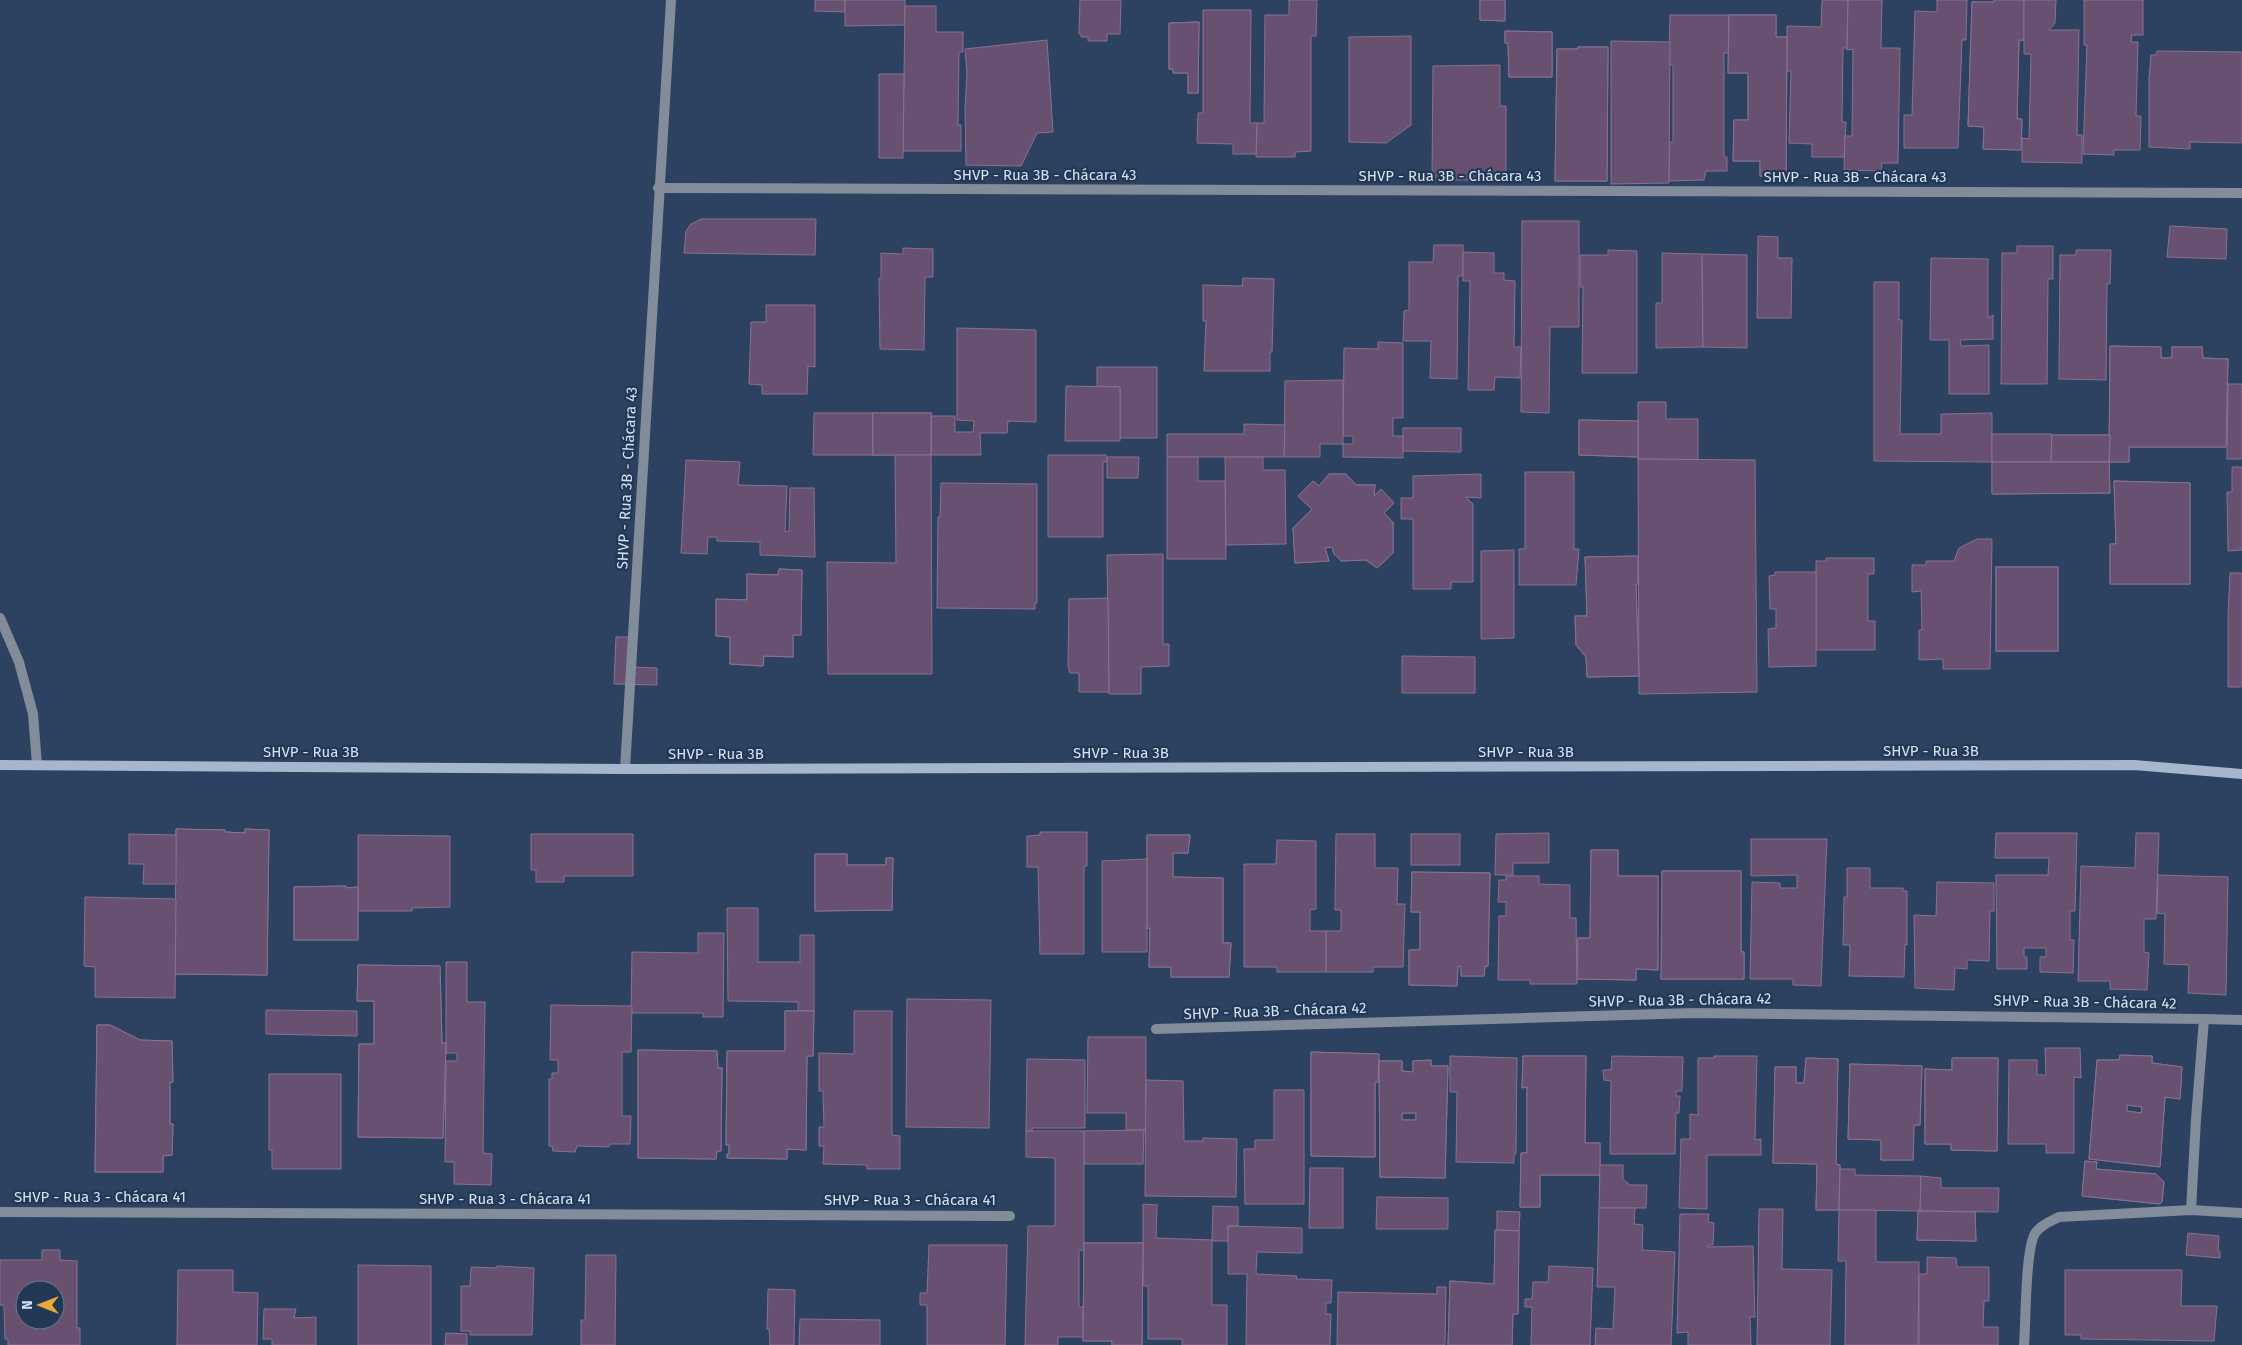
<svg xmlns="http://www.w3.org/2000/svg" width="2242" height="1345" font-family="'Fira Sans',sans-serif">
	<style>
		.building { fill: #675070; stroke: #8a7192; fill-rule: evenodd }
		.lines { fill: none; stroke-linecap: round; stroke-linejoin: round }
		.lane { stroke: #828c9b; stroke-width: 10 }
		.street { stroke: #828c9b; stroke-width: 10 }
		.secondary { stroke: #a5b6ce; stroke-width: 10 }
		.labels { text-anchor: middle; dominant-baseline: central; stroke-width: 4.5; stroke-linejoin: round; paint-order: stroke }
		.street-label { font-size: 15px; fill: #d4e1f4; stroke: #233855 }
	</style>
	<rect width="100%" height="100%" fill="#2d4260"/>
	<!-- building -->
	<g class="building">
		<path d="M815,0H845V12L815,11Z"/>
		<path d="M845,0H905V25L845,26Z"/>
		<path d="M1080,0H1121L1120,34H1107V41H1088V37H1081V34H1079Z"/>
		<path d="M1289,0H1317L1316,36H1311V151L1295,152V157H1256L1257,123H1264L1265,15H1289Z"/>
		<path d="M1480,0H1505V21L1480,20Z"/>
		<path d="M1480,0H1505V21L1480,20Z"/>
		<path d="M1822,0H1848L1847,48H1843L1842,122H1846L1844,157H1812V144L1789,143L1791,71H1787V26L1821,27Z"/>
		<path d="M1848,0H1882L1881,48H1900L1898,163H1882L1881,171L1844,170L1845,136H1852L1853,49L1847,50Z"/>
		<path d="M1937,0H1967L1966,40H1962L1958,148H1904V115H1912L1915,11L1937,12Z"/>
		<path d="M1994,0H2024V40H2019L2017,119H2022L2021,150L1983,149L1984,127L1968,126L1972,2H1994Z"/>
		<path d="M1994,0H2024V40H2019L2017,119H2022L2021,150L1983,149L1984,127L1968,126L1972,2H1994Z"/>
		<path d="M2024,0H2056L2055,23L2049,30H2079L2077,135H2082V163L2022,162V138L2029,139L2031,54H2024Z"/>
		<path d="M2084,0H2143V35H2132L2131,42H2138L2136,116H2141L2140,150H2114V155L2083,154L2087,45H2084Z"/>
		<path d="M905,6H936V32H963V52H959L958,125H961V151H903Z"/>
		<path d="M1203,10H1251L1250,123H1257L1256,154H1233V144L1197,143L1198,113H1203Z"/>
		<path d="M1670,15H1729V53H1724V157H1727V171H1706L1704,180L1669,181V142H1673V65H1669Z"/>
		<path d="M1729,15H1776V37H1787L1786,176H1760V161H1733L1734,120H1748V73H1728Z"/>
		<path d="M1729,15H1776V37H1787L1786,176H1760V161H1733L1734,120H1748V73H1728Z"/>
		<path d="M1199,22L1198,93H1188V73H1173V69H1169V23Z"/>
		<path d="M1199,22L1198,93H1188V73H1173V69H1169V23Z"/>
		<path d="M1505,31L1552,32V77H1509L1508,43H1505Z"/>
		<path d="M1505,31L1552,32V77H1509L1508,43H1505Z"/>
		<path d="M1411,36V125L1386,143L1349,142V37Z"/>
		<path d="M1047,40L1053,132L1037,133L1021,166L966,165L965,109L967,72L965,49Z"/>
		<path d="M1611,41L1670,42L1669,183L1611,184Z"/>
		<path d="M1578,47H1608L1607,181H1555L1557,49H1578Z"/>
		<path d="M1578,47H1608L1607,181H1555L1557,49H1578Z"/>
		<path d="M2157,51L2242,52V143L2190,142V149L2149,147V78L2151,55H2156Z"/>
		<path d="M1500,65V106H1506V180H1432L1433,66Z"/>
		<path d="M879,74H904L903,158H879Z"/>
		<path d="M701,219H816L815,255L684,253L686,231L691,224Z"/>
		<path d="M1522,221H1579V327H1550L1549,413L1521,412Z"/>
		<path d="M2170,226L2227,229L2226,259L2167,257Z"/>
		<path d="M1758,236L1778,237V258H1792L1791,318H1757Z"/>
		<path d="M1434,245H1463V276H1458L1457,379L1430,378L1431,341H1403L1404,311L1409,310V262H1433Z"/>
		<path d="M2017,246H2053V279H2048L2047,384H2001L2002,253H2017Z"/>
		<path d="M903,248L933,249V277H925L924,350L880,349L879,278H881V253L903,254Z"/>
		<path d="M1608,250L1637,251V373H1582L1583,287H1580V255H1608Z"/>
		<path d="M2076,250H2111L2110,284H2107L2106,380L2059,379L2060,255H2076Z"/>
		<path d="M1463,252L1494,253V273H1504V280L1515,281L1514,347H1521L1520,378L1495,377L1494,390H1468L1470,281H1463Z"/>
		<path d="M1662,253L1702,254L1703,347L1656,348V303H1662Z"/>
		<path d="M1702,254L1747,255V348L1703,347Z"/>
		<path d="M1931,258L1988,259V318L1993,315V339L1960,340L1961,346L1989,345V394H1949V340H1930Z"/>
		<path d="M1243,278L1274,279L1272,352H1270V371H1204L1206,321H1203V285L1242,286Z"/>
		<path d="M1874,282H1899V320H1902L1900,434H1941V414L1992,413V462L1874,461Z"/>
		<path d="M766,305H815V367L808,366L807,394H762V385L749,384L751,322H766Z"/>
		<path d="M957,328L1036,330V422L1008,421L1007,433H980L981,455H931V416H955V432H973L974,421L957,420Z"/>
		<path d="M1378,342L1403,343V418H1393V436H1403V458L1343,457V444H1353V436H1343L1344,348L1378,349Z"/>
		<path d="M2110,346L2161,347V358H2172V347H2202L2203,358L2228,359L2226,447H2129V462H2109Z"/>
		<path d="M2110,346L2161,347V358H2172V347H2202L2203,358L2228,359L2226,447H2129V462H2109Z"/>
		<path d="M1097,367H1157V438H1120V387L1097,386Z"/>
		<path d="M1343,380V444H1320V457H1284L1285,381Z"/>
		<path d="M2228,384H2242V459H2227Z"/>
		<path d="M1066,386L1120,387V441H1065Z"/>
		<path d="M1638,402H1666V419H1698V460L1638,459Z"/>
		<path d="M814,413H873V455H813Z"/>
		<rect x="873" y="413" width="58" height="42"/>
		<rect x="873" y="413" width="58" height="42"/>
		<path d="M1579,420L1638,421V457L1579,455Z"/>
		<path d="M1579,420L1638,421V457L1579,455Z"/>
		<path d="M1244,424L1285,425L1284,457H1167V434H1244Z"/>
		<path d="M1403,428H1461V452L1403,451Z"/>
		<path d="M1992,434H2052L2051,462H1992Z"/>
		<path d="M2052,435H2110L2109,462H2051Z"/>
		<path d="M2052,435H2110L2109,462H2051Z"/>
		<path d="M895,455H931L932,674H828L827,562L896,563Z"/>
		<path d="M1048,455H1106L1107,462H1103V537H1048Z"/>
		<path d="M1107,457H1139L1138,478H1107Z"/>
		<path d="M1167,457H1198V481H1225L1226,559H1167Z"/>
		<path d="M1225,457H1263V470H1285L1286,544L1226,545Z"/>
		<path d="M1638,459L1755,460L1757,692L1639,694Z"/>
		<path d="M686,460L740,462L738,485L787,486L785,532L789,531L790,488H814L815,557L760,555V542L717,541V537H708L707,554L681,553Z"/>
		<path d="M1992,462H2109L2110,493L1992,494Z"/>
		<path d="M1992,462H2109L2110,493L1992,494Z"/>
		<path d="M2232,467H2242V550L2228,551L2227,492H2232Z"/>
		<path d="M1525,472H1574V549H1579L1576,585H1519V549H1525Z"/>
		<path d="M1329,474H1346L1356,485H1375L1374,496L1381,489L1394,503L1384,513L1393,522V553L1377,568L1366,560L1341,561L1334,554L1332,547L1325,548L1329,561L1295,563L1293,528L1312,509L1298,496L1313,481L1319,486Z"/>
		<path d="M1329,474H1346L1356,485H1375L1374,496L1381,489L1394,503L1384,513L1393,522V553L1377,568L1366,560L1341,561L1334,554L1332,547L1325,548L1329,561L1295,563L1293,528L1312,509L1298,496L1313,481L1319,486Z"/>
		<path d="M1481,474V498L1466,497L1473,504V582H1451V589H1413V519H1401V498H1413V476Z"/>
		<path d="M2114,481L2190,483V584H2110V544H2116Z"/>
		<path d="M2114,481L2190,483V584H2110V544H2116Z"/>
		<path d="M941,483L1037,484V603H1035V609L937,608L938,517H940Z"/>
		<path d="M1977,539H1992L1990,669H1943V659L1919,660V630H1922L1921,591L1912,592V565H1926V561H1954L1959,548Z"/>
		<path d="M1514,550V638L1481,639V551Z"/>
		<path d="M1163,554V644H1169V666L1141,667V694H1109L1107,555Z"/>
		<path d="M1638,556V584H1636L1639,676L1587,677L1586,657L1576,645L1575,616H1587L1585,557Z"/>
		<path d="M1638,556V584H1636L1639,676L1587,677L1586,657L1576,645L1575,616H1587L1585,557Z"/>
		<path d="M1826,558H1874V574H1868V621H1875V650H1816V561H1826Z"/>
		<rect x="1996" y="567" width="62" height="84"/>
		<rect x="1996" y="567" width="62" height="84"/>
		<path d="M779,569L802,570L801,635H793V657L764,656L763,666L730,664V637L716,636V599L747,600V574L778,575Z"/>
		<path d="M779,569L802,570L801,635H793V657L764,656L763,666L730,664V637L716,636V599L747,600V574L778,575Z"/>
		<path d="M1775,572H1816V666L1769,667L1768,629L1776,628V609H1770L1769,576L1775,575Z"/>
		<path d="M2230,573H2242V687H2228V615Z"/>
		<path d="M1108,598L1109,692H1079V673H1070L1068,666L1069,599Z"/>
		<path d="M616,637H634L633,667L657,668V685L614,684Z"/>
		<path d="M1402,656L1475,657V693H1402Z"/>
		<path d="M176,829L225,830V832L245,833V829L269,830L267,975L175,974Z"/>
		<path d="M176,829L225,830V832L245,833V829L269,830L267,975L175,974Z"/>
		<path d="M1040,832H1087V866H1084V954H1040L1038,867H1027V836L1040,835Z"/>
		<path d="M1549,833V863H1513V875H1495L1496,834Z"/>
		<path d="M1996,833H2077L2075,911H2070V940H2074L2073,973L2040,972V957H2046V948H2024V957H2027V969H1997L1996,875H2048L2049,858H1995Z"/>
		<path d="M2136,833H2159L2156,919H2144V952L2149,953L2147,990L2110,989V981H2078L2081,866L2135,868Z"/>
		<path d="M129,834L176,835V884H143L144,864H129Z"/>
		<path d="M531,834H633V876H564V882H536V870H531Z"/>
		<path d="M1336,834H1375V868H1398L1397,904H1405L1403,967H1373V972H1326V931H1341V910H1335Z"/>
		<rect x="1411" y="834" width="49" height="31"/>
		<path d="M358,835L450,836V907L412,908V911H358Z"/>
		<path d="M1147,835H1190L1188,853H1173V877L1223,878V943H1231L1229,977H1171V967H1149L1150,928H1147Z"/>
		<path d="M1147,835H1190L1188,853H1173V877L1223,878V943H1231L1229,977H1171V967H1149L1150,928H1147Z"/>
		<path d="M1751,839H1827L1821,986L1793,985V979H1750L1752,882L1780,883V888H1797V875L1751,876Z"/>
		<path d="M1277,840L1316,841V909L1310,910V931H1326V972H1277V967H1244V864H1276Z"/>
		<path d="M1591,850H1618V876H1658V970L1636,969V980L1577,979L1578,938H1590Z"/>
		<path d="M1591,850H1618V876H1658V970L1636,969V980L1577,979L1578,938H1590Z"/>
		<path d="M815,854H847V865H886V858H893L892,910L815,911Z"/>
		<path d="M815,854H847V865H886V858H893L892,910L815,911Z"/>
		<path d="M1147,859V952H1102V861Z"/>
		<path d="M1847,868H1870V888H1903V891H1907V945L1905,944L1904,977L1849,976L1850,945H1843L1844,897H1847Z"/>
		<path d="M1662,871H1741V952H1744V979H1661Z"/>
		<path d="M1662,871H1741V952H1744V979H1661Z"/>
		<path d="M1412,872L1490,873L1488,966H1485L1484,976H1461V966H1458L1457,986L1409,985V950H1420V912H1411Z"/>
		<path d="M1412,872L1490,873L1488,966H1485L1484,976H1461V966H1458L1457,986L1409,985V950H1420V912H1411Z"/>
		<path d="M2158,875L2228,877L2226,995L2188,993L2189,965L2164,964L2165,914L2157,913Z"/>
		<path d="M1506,876H1539V884L1570,885V918H1576L1577,984H1530V980H1498L1499,916H1506V902H1498L1499,880H1506Z"/>
		<path d="M1937,882L1994,883V911H1990L1989,961L1967,960V969L1955,968L1954,990L1915,988L1914,915L1936,916Z"/>
		<path d="M346,886V888L358,887V940H294V887Z"/>
		<path d="M346,886V888L358,887V940H294V887Z"/>
		<path d="M85,897L176,899L175,998L95,997V967L84,966Z"/>
		<path d="M727,908H758V962H800V935H814V1011H798V1002L728,1001Z"/>
		<path d="M698,933H724L723,1017H703V1013H631L632,952L698,953Z"/>
		<path d="M446,962H467V1002H485L483,1153L492,1154L491,1185L454,1184V1162H445L446,1061H457V1053H446Z"/>
		<path d="M358,965L440,966L442,1043H446L443,1138L358,1137L359,1044H374V1001H357Z"/>
		<path d="M358,965L440,966L442,1043H446L443,1138L358,1137L359,1044H374V1001H357Z"/>
		<path d="M907,999L991,1000L989,1128L906,1127Z"/>
		<path d="M551,1005L632,1006L631,1052H622V1116H631L630,1144H610L609,1147L577,1146L575,1152L553,1151L552,1146H549V1079H552V1073H558V1060H550Z"/>
		<path d="M266,1010L357,1011V1036L266,1034Z"/>
		<path d="M785,1011H814L813,1056H807L806,1150L787,1149V1159L727,1158V1154H729V1145H726L727,1051H785Z"/>
		<path d="M785,1011H814L813,1056H807L806,1150L787,1149V1159L727,1158V1154H729V1145H726L727,1051H785Z"/>
		<path d="M854,1011H892V1135L900,1136V1169H867V1165L823,1164L824,1146H819V1127H824L823,1091H819V1053L854,1054Z"/>
		<path d="M97,1025H110L140,1040L172,1041L173,1082H170V1124H173L172,1155L163,1156V1172H95Z"/>
		<path d="M97,1025H110L140,1040L172,1041L173,1082H170V1124H173L172,1155L163,1156V1172H95Z"/>
		<path d="M1088,1037H1146V1130H1126V1113H1087Z"/>
		<path d="M2045,1048H2080L2081,1078L2074,1077V1153H2046V1144H2008L2009,1060H2037V1075H2046Z"/>
		<path d="M638,1050L717,1051L718,1068H722L721,1151H717L716,1159L638,1158Z"/>
		<path d="M638,1050L717,1051L718,1068H722L721,1151H717L716,1159L638,1158Z"/>
		<path d="M1311,1052L1379,1054L1378,1082H1375V1157L1311,1156Z"/>
		<path d="M1311,1052L1379,1054L1378,1082H1375V1157L1311,1156Z"/>
		<path d="M2120,1055L2149,1056H2152V1063L2182,1067L2180,1099L2165,1097L2160,1167L2089,1159L2097,1060H2119ZM2127,1105L2142,1107L2141,1113L2127,1111Z"/>
		<path d="M2120,1055L2149,1056H2152V1063L2182,1067L2180,1099L2165,1097L2160,1167L2089,1159L2097,1060H2119ZM2127,1105L2142,1107L2141,1113L2127,1111Z"/>
		<path d="M1450,1056L1517,1058L1516,1154H1514V1163L1456,1162L1457,1092H1450Z"/>
		<path d="M1523,1056H1586L1585,1143H1600V1175H1540V1207H1520L1521,1153H1527V1087L1522,1088Z"/>
		<path d="M1523,1056H1586L1585,1143H1600V1175H1540V1207H1520L1521,1153H1527V1087L1522,1088Z"/>
		<path d="M1612,1056L1683,1057L1682,1091H1676V1096H1680L1679,1113H1676L1675,1154H1610L1611,1081L1604,1080L1603,1070H1611Z"/>
		<path d="M1714,1056H1757L1755,1140L1761,1139V1155H1707V1209L1679,1208L1681,1139H1690V1114L1698,1115V1058H1714Z"/>
		<path d="M1806,1058L1838,1059L1836,1164L1840,1165L1839,1210H1816L1817,1164L1773,1163L1775,1067H1796V1083H1804Z"/>
		<path d="M1806,1058L1838,1059L1836,1164L1840,1165L1839,1210H1816L1817,1164L1773,1163L1775,1067H1796V1083H1804Z"/>
		<path d="M1952,1058H1998L1997,1151L1951,1150V1144H1925V1069L1952,1070Z"/>
		<path d="M1952,1058H1998L1997,1151L1951,1150V1144H1925V1069L1952,1070Z"/>
		<path d="M1027,1059L1085,1060V1128H1032V1131H1026Z"/>
		<path d="M1431,1060V1066H1448L1445,1178L1380,1177L1379,1061H1402V1071L1413,1072V1061ZM1402,1113H1416V1120H1402Z"/>
		<path d="M1431,1060V1066H1448L1445,1178L1380,1177L1379,1061H1402V1071L1413,1072V1061ZM1402,1113H1416V1120H1402Z"/>
		<path d="M1850,1064L1922,1066L1920,1125H1914L1913,1160H1881V1140L1848,1139Z"/>
		<path d="M1850,1064L1922,1066L1920,1125H1914L1913,1160H1881V1140L1848,1139Z"/>
		<path d="M269,1074H341V1169H272V1150H269Z"/>
		<path d="M1146,1080L1183,1081L1184,1141H1203V1138L1237,1139L1236,1197L1145,1196Z"/>
		<path d="M1274,1090H1304V1204H1245L1244,1149H1255V1140H1274Z"/>
		<path d="M1144,1130L1143,1164H1084V1131Z"/>
		<path d="M1026,1131H1084V1250H1079V1307H1083V1337H1058V1345H1025L1028,1226H1055V1158L1026,1157Z"/>
		<path d="M2085,1161L2097,1162L2096,1169L2156,1174L2164,1182L2162,1202L2160,1204L2082,1196Z"/>
		<path d="M2085,1161L2097,1162L2096,1169L2156,1174L2164,1182L2162,1202L2160,1204L2082,1196Z"/>
		<path d="M1600,1165H1623V1179L1630,1185H1647L1646,1208H1599Z"/>
		<path d="M1310,1168H1343V1228H1309Z"/>
		<path d="M1840,1169H1855V1175L1921,1176L1920,1211L1839,1210Z"/>
		<path d="M1921,1176L1941,1178V1188H1999L1998,1212L1920,1211Z"/>
		<path d="M1377,1197L1448,1198V1229H1376Z"/>
		<path d="M1143,1204L1157,1205L1156,1238L1212,1240L1213,1206L1238,1207V1226H1228V1241H1212V1305H1227V1345H1182V1339H1148V1286H1143Z"/>
		<path d="M1599,1208H1635L1634,1224L1643,1225L1642,1250L1675,1252L1671,1345H1595L1596,1328L1613,1329L1615,1287H1597Z"/>
		<path d="M1759,1209H1783L1782,1269L1832,1270L1830,1345H1757Z"/>
		<path d="M1839,1210H1876V1262H1919L1918,1345H1845L1846,1261H1838Z"/>
		<path d="M1497,1211L1520,1212L1519,1231L1497,1230Z"/>
		<path d="M1918,1211L1975,1212L1976,1241L1917,1240Z"/>
		<path d="M1918,1211L1975,1212L1976,1241L1917,1240Z"/>
		<path d="M1680,1214H1709L1708,1222L1714,1223L1713,1245H1707V1247L1753,1246L1755,1317H1750L1751,1345H1688V1332L1677,1333Z"/>
		<path d="M1228,1226L1302,1228V1253L1257,1252L1256,1274L1297,1276L1296,1279L1332,1280L1331,1303H1326V1314H1331L1330,1345H1246L1247,1274H1228Z"/>
		<path d="M1495,1230L1519,1231L1518,1314H1513L1512,1345H1448L1450,1281L1494,1284Z"/>
		<path d="M1495,1230L1519,1231L1518,1314H1513L1512,1345H1448L1450,1281L1494,1284Z"/>
		<path d="M2188,1233L2219,1236L2218,1251H2220V1258L2186,1255Z"/>
		<path d="M1084,1243H1143L1142,1345H1112V1341H1083Z"/>
		<path d="M1084,1243H1143L1142,1345H1112V1341H1083Z"/>
		<path d="M929,1245H1007L1005,1345H927V1305H920V1293H927Z"/>
		<path d="M42,1250H60V1260L77,1261V1328H80V1345H8V1339H5L4,1305H0V1260H42ZM25,1290H55V1320H25Z"/>
		<path d="M586,1255H616L615,1345H581V1320H585Z"/>
		<path d="M1927,1257L1956,1258L1957,1267H1989V1301H1984L1983,1327H1998V1345H1919V1274H1927Z"/>
		<path d="M358,1265L431,1266V1345H358Z"/>
		<path d="M497,1266L534,1268L532,1335H470V1331H461V1286H470L471,1267L497,1268Z"/>
		<path d="M1549,1266L1593,1268L1590,1345H1531L1532,1307H1525V1299H1532L1533,1282H1548Z"/>
		<path d="M178,1270H233V1292L258,1293L257,1345H177Z"/>
		<path d="M2065,1270H2182L2181,1306H2217L2214,1341L2081,1339V1335H2065Z"/>
		<path d="M1437,1287H1446L1445,1345H1337L1338,1292L1437,1294Z"/>
		<path d="M768,1289L795,1290L794,1345H770L769,1329H767Z"/>
		<path d="M264,1309H296L294,1318L316,1317V1345H272V1339H263Z"/>
		<path d="M800,1319L880,1320V1345H799Z"/>
		<path d="M446,1333L467,1334V1345H445Z"/>
	</g>
	<g class="lines">
		<!-- lane -->
		<path class="lane" d="M0,618L19,662L33,714L37,765"/>
		<!-- street -->
		<g class="street">
			<path d="M658,188L2242,193"/>
			<path d="M625,769L671,0"/>
			<path d="M2204,1019L2242,1020"/>
			<path d="M1156,1029L1694,1013L2204,1019L2196,1119L2191,1210"/>
			<path d="M0,1212L1010,1216"/>
			<path d="M2024,1345C2026,1323 2025,1246 2036,1232C2042,1224 2051,1221 2059,1217L2191,1210L2242,1213"/>
		</g>
		<!-- secondary -->
		<path class="secondary" d="M0,765L625,769L2134,765L2242,774"/>
	</g>
	<g class="labels">
		<!-- street labels -->
		<g class="street-label">
			<text x="1045" y="175">SHVP - Rua 3B - Chácara 43</text>
			<text x="1450" y="176">SHVP - Rua 3B - Chácara 43</text>
			<text x="1855" y="177">SHVP - Rua 3B - Chácara 43</text>
			<text transform="translate(627 478) rotate(-87)">SHVP - Rua 3B - Chácara 43</text>
			<text x="1931" y="751">SHVP - Rua 3B</text>
			<text x="311" y="752">SHVP - Rua 3B</text>
			<text x="1526" y="752">SHVP - Rua 3B</text>
			<text x="1121" y="753">SHVP - Rua 3B</text>
			<text x="716" y="754">SHVP - Rua 3B</text>
			<text transform="translate(1680 1000) rotate(-1)">SHVP - Rua 3B - Chácara 42</text>
			<text transform="translate(2085 1002) rotate(1)">SHVP - Rua 3B - Chácara 42</text>
			<text transform="translate(1275 1011) rotate(-2)">SHVP - Rua 3B - Chácara 42</text>
			<text x="100" y="1197">SHVP - Rua 3 - Chácara 41</text>
			<text x="505" y="1199">SHVP - Rua 3 - Chácara 41</text>
			<text x="910" y="1200">SHVP - Rua 3 - Chácara 41</text>
		</g>
	</g>
	<!-- north arrow -->
	<g transform="translate(40 1305) rotate(270)"><circle r="24" fill="#233855" stroke="#6a7c95"/>
	<path d="M0-4L9 19L0 12L-9 19Z" fill="#eaaa39"/>
	<text y="-8" font-size="14" font-weight="bold" text-anchor="middle" fill="#d4e1f4">N</text>
	</g>
</svg>
